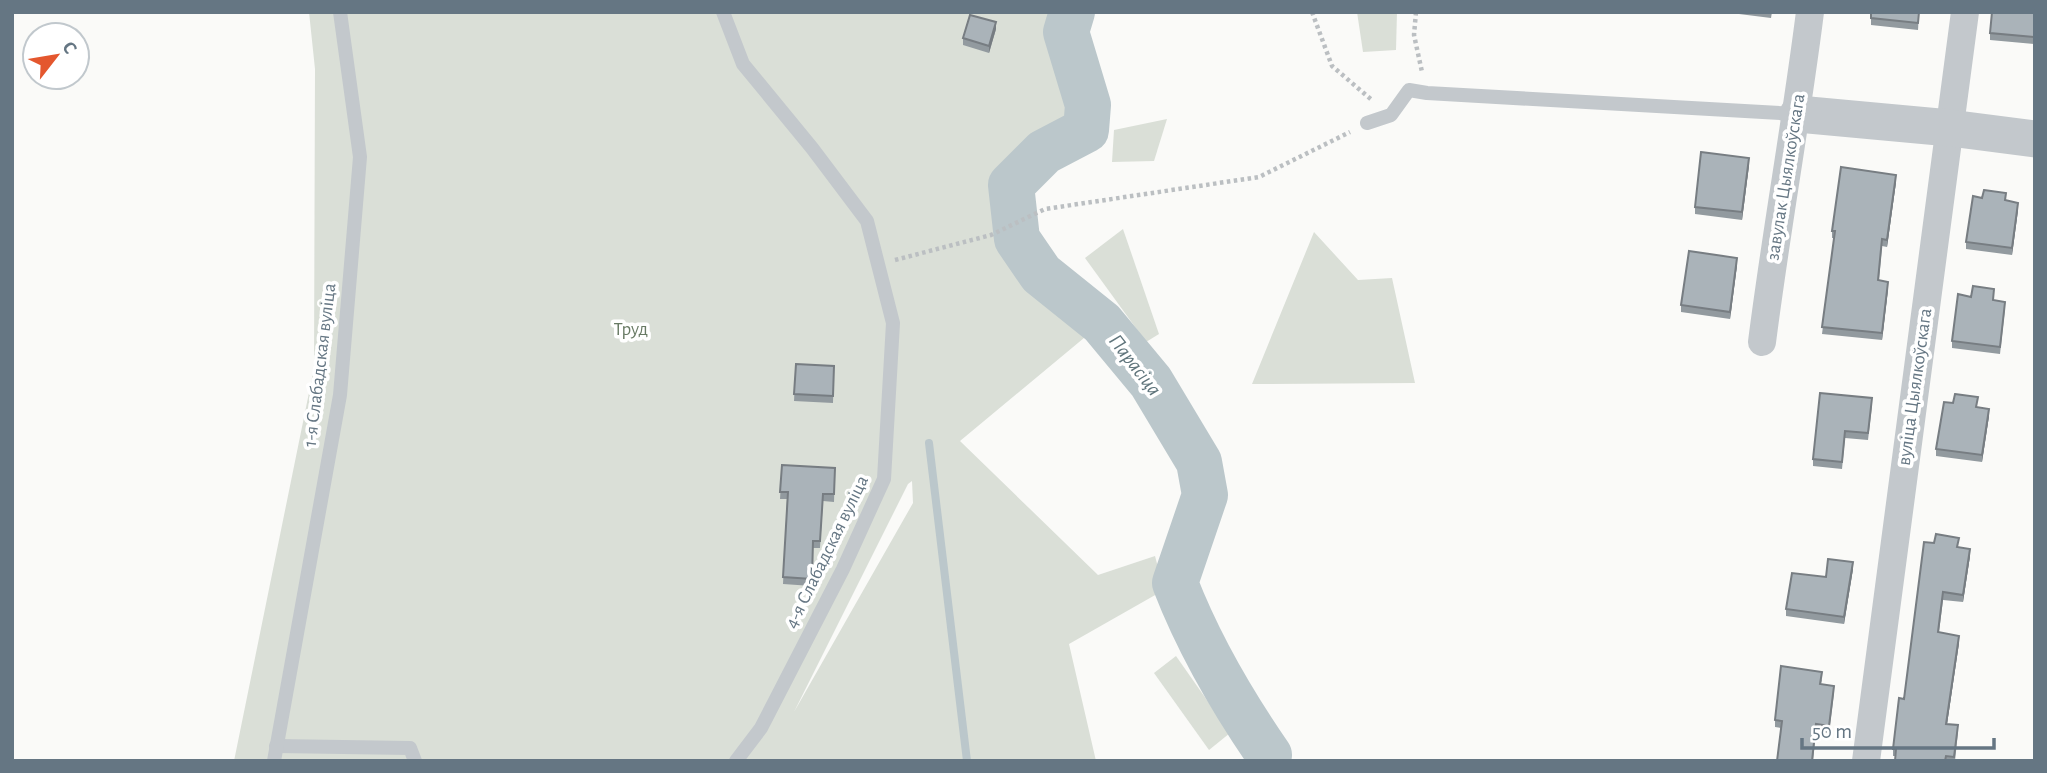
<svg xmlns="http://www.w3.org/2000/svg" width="2047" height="773" font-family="'Alegreya Sans',sans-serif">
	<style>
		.green { fill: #dadfd7; fill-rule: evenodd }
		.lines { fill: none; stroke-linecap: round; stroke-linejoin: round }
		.stream { stroke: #bbc7cb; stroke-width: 8 }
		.river { stroke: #bbc7cb; stroke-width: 46 }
		.path { stroke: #bbbfc2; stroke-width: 4.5; stroke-dasharray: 3.5 3.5; stroke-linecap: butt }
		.service { stroke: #c3c8cc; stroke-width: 14 }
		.minor { stroke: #c3c8cc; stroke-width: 28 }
		.tertiary { stroke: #c3c8cc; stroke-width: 37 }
		.wall { fill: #929a9f }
		.shaded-wall { fill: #777d82 }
		.building { fill: #aab3b9; stroke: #777d82; stroke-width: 2 }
		.labels { text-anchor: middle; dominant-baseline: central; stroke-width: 7; stroke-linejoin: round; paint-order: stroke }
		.street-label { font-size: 19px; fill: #657683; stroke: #fff }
		.park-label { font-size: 19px; fill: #687a64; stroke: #fff }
		.water-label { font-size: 21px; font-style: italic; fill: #60757c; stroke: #fff }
	</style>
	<rect width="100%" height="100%" fill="#fafaf8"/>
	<!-- green -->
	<g class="green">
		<path d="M309,12H1072L1067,32L1088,105L1086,130L1044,152L1011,185L1017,240L1041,274L1102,323L960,441L1098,575L1155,556L1164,590L1069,644L1096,761H234L314,368L315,69ZM912,481L913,503L794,712L908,484Z"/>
		<path d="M1357,12H1397L1396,50L1363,52Z"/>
		<path d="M1167,119L1154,161L1112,162L1114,130Z"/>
		<path d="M1123,229L1159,334L1146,342L1085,258Z"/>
		<path d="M1314,232L1358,280L1392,278L1415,383L1252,384Z"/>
		<path d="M1176,656L1230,733L1209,750L1154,673Z"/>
	</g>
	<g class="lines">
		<!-- stream -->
		<path class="stream" d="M929,443L967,761"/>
		<!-- river -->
		<path class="river" d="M1072,12L1066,32L1088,105L1086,130L1044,152L1011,185L1017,239L1041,274L1102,323L1151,382L1199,462L1205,495L1175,583C1199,645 1231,700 1269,755L1268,761"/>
		<!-- path -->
		<g class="path">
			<path d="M1312,12L1332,66L1373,101"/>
			<path d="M1416,12L1414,35L1422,72"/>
			<path d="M895,260L991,235L1045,209L1259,177L1350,132"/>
		</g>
		<!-- service -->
		<g class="service">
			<path d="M723,12L743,64L812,148L867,221L893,323L884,479L843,569L761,728L736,761"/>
			<path d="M1367,123L1391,115L1409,90L1427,93L1796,114"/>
			<path d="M276,746L410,748L415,761"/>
			<path d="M274,761L340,395L360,157L340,12"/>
		</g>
		<!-- minor -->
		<g class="minor">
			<path d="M1762,342C1776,232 1796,123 1810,12"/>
			<path d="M1866,761L1965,12"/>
		</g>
		<!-- tertiary -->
		<path class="tertiary" d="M1798,114L1950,128L2035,139"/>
	</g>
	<!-- wall -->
	<g class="wall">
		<path d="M1723,12H1772L1771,18Z"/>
		<path d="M1871,12H1919L1918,30L1871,25Z"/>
		<path d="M2035,12L2034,44L1990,40V33Z"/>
		<path d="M996,29L989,53L963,45V38Z"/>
		<path d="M1749,165L1742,220L1695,214V207Z"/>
		<path d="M1896,182L1887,247L1882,246L1879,280L1888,289L1882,340L1822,334L1834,238H1832V231Z"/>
		<path d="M2006,201L2018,210L2012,255L1966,249V242Z"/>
		<path d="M1737,265L1730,319L1681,312V305Z"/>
		<path d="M1994,296V300L2005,309L2000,354L1952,348V341L1971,297Z"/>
		<path d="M796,364L834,366L833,403L794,401Z"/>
		<path d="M1872,406L1868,440L1845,438L1842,469L1813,466V459Z"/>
		<path d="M1977,407L1989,416L1982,462L1936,456V449Z"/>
		<path d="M782,465L835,468L834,502L823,501L820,548H813L812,586L783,584L787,499H780Z"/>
		<path d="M1958,547L1970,556L1963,602L1943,600L1939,632L1959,643L1947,724L1958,732L1955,761H1895V756H1893V749L1904,699Z"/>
		<path d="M1853,569L1844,624L1786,616V609L1826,577Z"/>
		<path d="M1822,679L1821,684L1834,693L1829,733L1816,731L1813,761H1777L1781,728L1775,727V720Z"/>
	</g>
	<!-- shaded-wall -->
	<g class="shaded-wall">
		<path d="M996,22V29L989,53V46Z"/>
		<path d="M1749,158V165L1742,220V212Z"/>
		<path d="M1896,175V182L1887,247V240Z"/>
		<path d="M2018,203V210L2012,255V248Z"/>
		<path d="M1737,258V265L1730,319V312Z"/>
		<path d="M1888,282V289L1882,340V333Z"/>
		<path d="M1989,409V416L1982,462V455Z"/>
		<path d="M1970,549V556L1963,602V595Z"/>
		<path d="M1853,562V569L1844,624V617Z"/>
		<path d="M1959,636V643L1946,731V724Z"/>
	</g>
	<!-- building -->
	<g class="building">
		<path d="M1871,12H1919L1918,23L1871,18Z"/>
		<path d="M1992,12H2035L2034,37L1990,33Z"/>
		<path d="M970,15L996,22L989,46L963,38Z"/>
		<path d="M1701,152L1749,158L1742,212L1695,207Z"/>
		<path d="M1841,167L1896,175L1887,240L1882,239L1878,280L1888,282L1882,333L1822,327L1835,231H1832Z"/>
		<path d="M1984,190L2006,193L2005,200L2018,203L2012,248L1966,242L1973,196L1982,198Z"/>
		<path d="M1689,251L1737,258L1730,312L1681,305Z"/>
		<path d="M1973,286L1994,289L1993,300L2005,302L2000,347L1952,341L1958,294L1971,297Z"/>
		<path d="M796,364L834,366L833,396L794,394Z"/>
		<path d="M1820,393L1872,398L1868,433L1845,431L1842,462L1813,459Z"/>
		<path d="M1955,394L1978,397L1976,407L1989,409L1982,455L1936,449L1944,402L1953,403Z"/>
		<path d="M782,465L835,468L834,494H823L820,541H813L812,579L783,577L788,492H780Z"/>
		<path d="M1936,534L1959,538L1957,547L1970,549L1963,595L1943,592L1938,632L1959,636L1946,724L1958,725L1954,757L1946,756L1945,761H1895L1896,749H1893L1899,698L1904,699L1924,542L1934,543Z"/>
		<path d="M1828,559L1853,562L1844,617L1786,609L1792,573L1826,577Z"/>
		<path d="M1781,666L1822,672L1820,684L1834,686L1829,726L1816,724L1812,761H1777L1782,721L1775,720Z"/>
	</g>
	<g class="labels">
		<!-- street labels -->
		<g class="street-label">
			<text transform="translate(1786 177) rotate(-81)">завулак Цыялкоўскага</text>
			<text transform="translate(320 365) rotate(-83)">1-я Слабадская вуліца</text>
			<text transform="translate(1915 387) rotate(-82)">вуліца Цыялкоўскага</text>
			<text transform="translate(827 552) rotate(-64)">4-я Слабадская вуліца</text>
		</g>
		<!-- park labels -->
		<g class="park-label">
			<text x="631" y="329">Труд</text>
		</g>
		<!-- water labels -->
		<g class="water-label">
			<text transform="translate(1135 365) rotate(52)">Парасіца</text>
		</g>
	</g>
	<!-- border -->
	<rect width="2047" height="773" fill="none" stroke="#657683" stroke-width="28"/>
	<!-- north arrow -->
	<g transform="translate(56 56) rotate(59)"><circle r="33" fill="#ffffff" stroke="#c1c8cd" stroke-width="2"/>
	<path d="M0-5L12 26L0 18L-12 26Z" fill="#e4572e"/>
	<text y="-10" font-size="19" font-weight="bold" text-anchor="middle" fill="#657683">С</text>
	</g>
	<!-- scale -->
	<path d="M1802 738v10h192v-10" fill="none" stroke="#657683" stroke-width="3.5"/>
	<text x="1812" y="738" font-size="21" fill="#657683" stroke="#ffffff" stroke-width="5" paint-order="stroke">50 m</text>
</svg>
